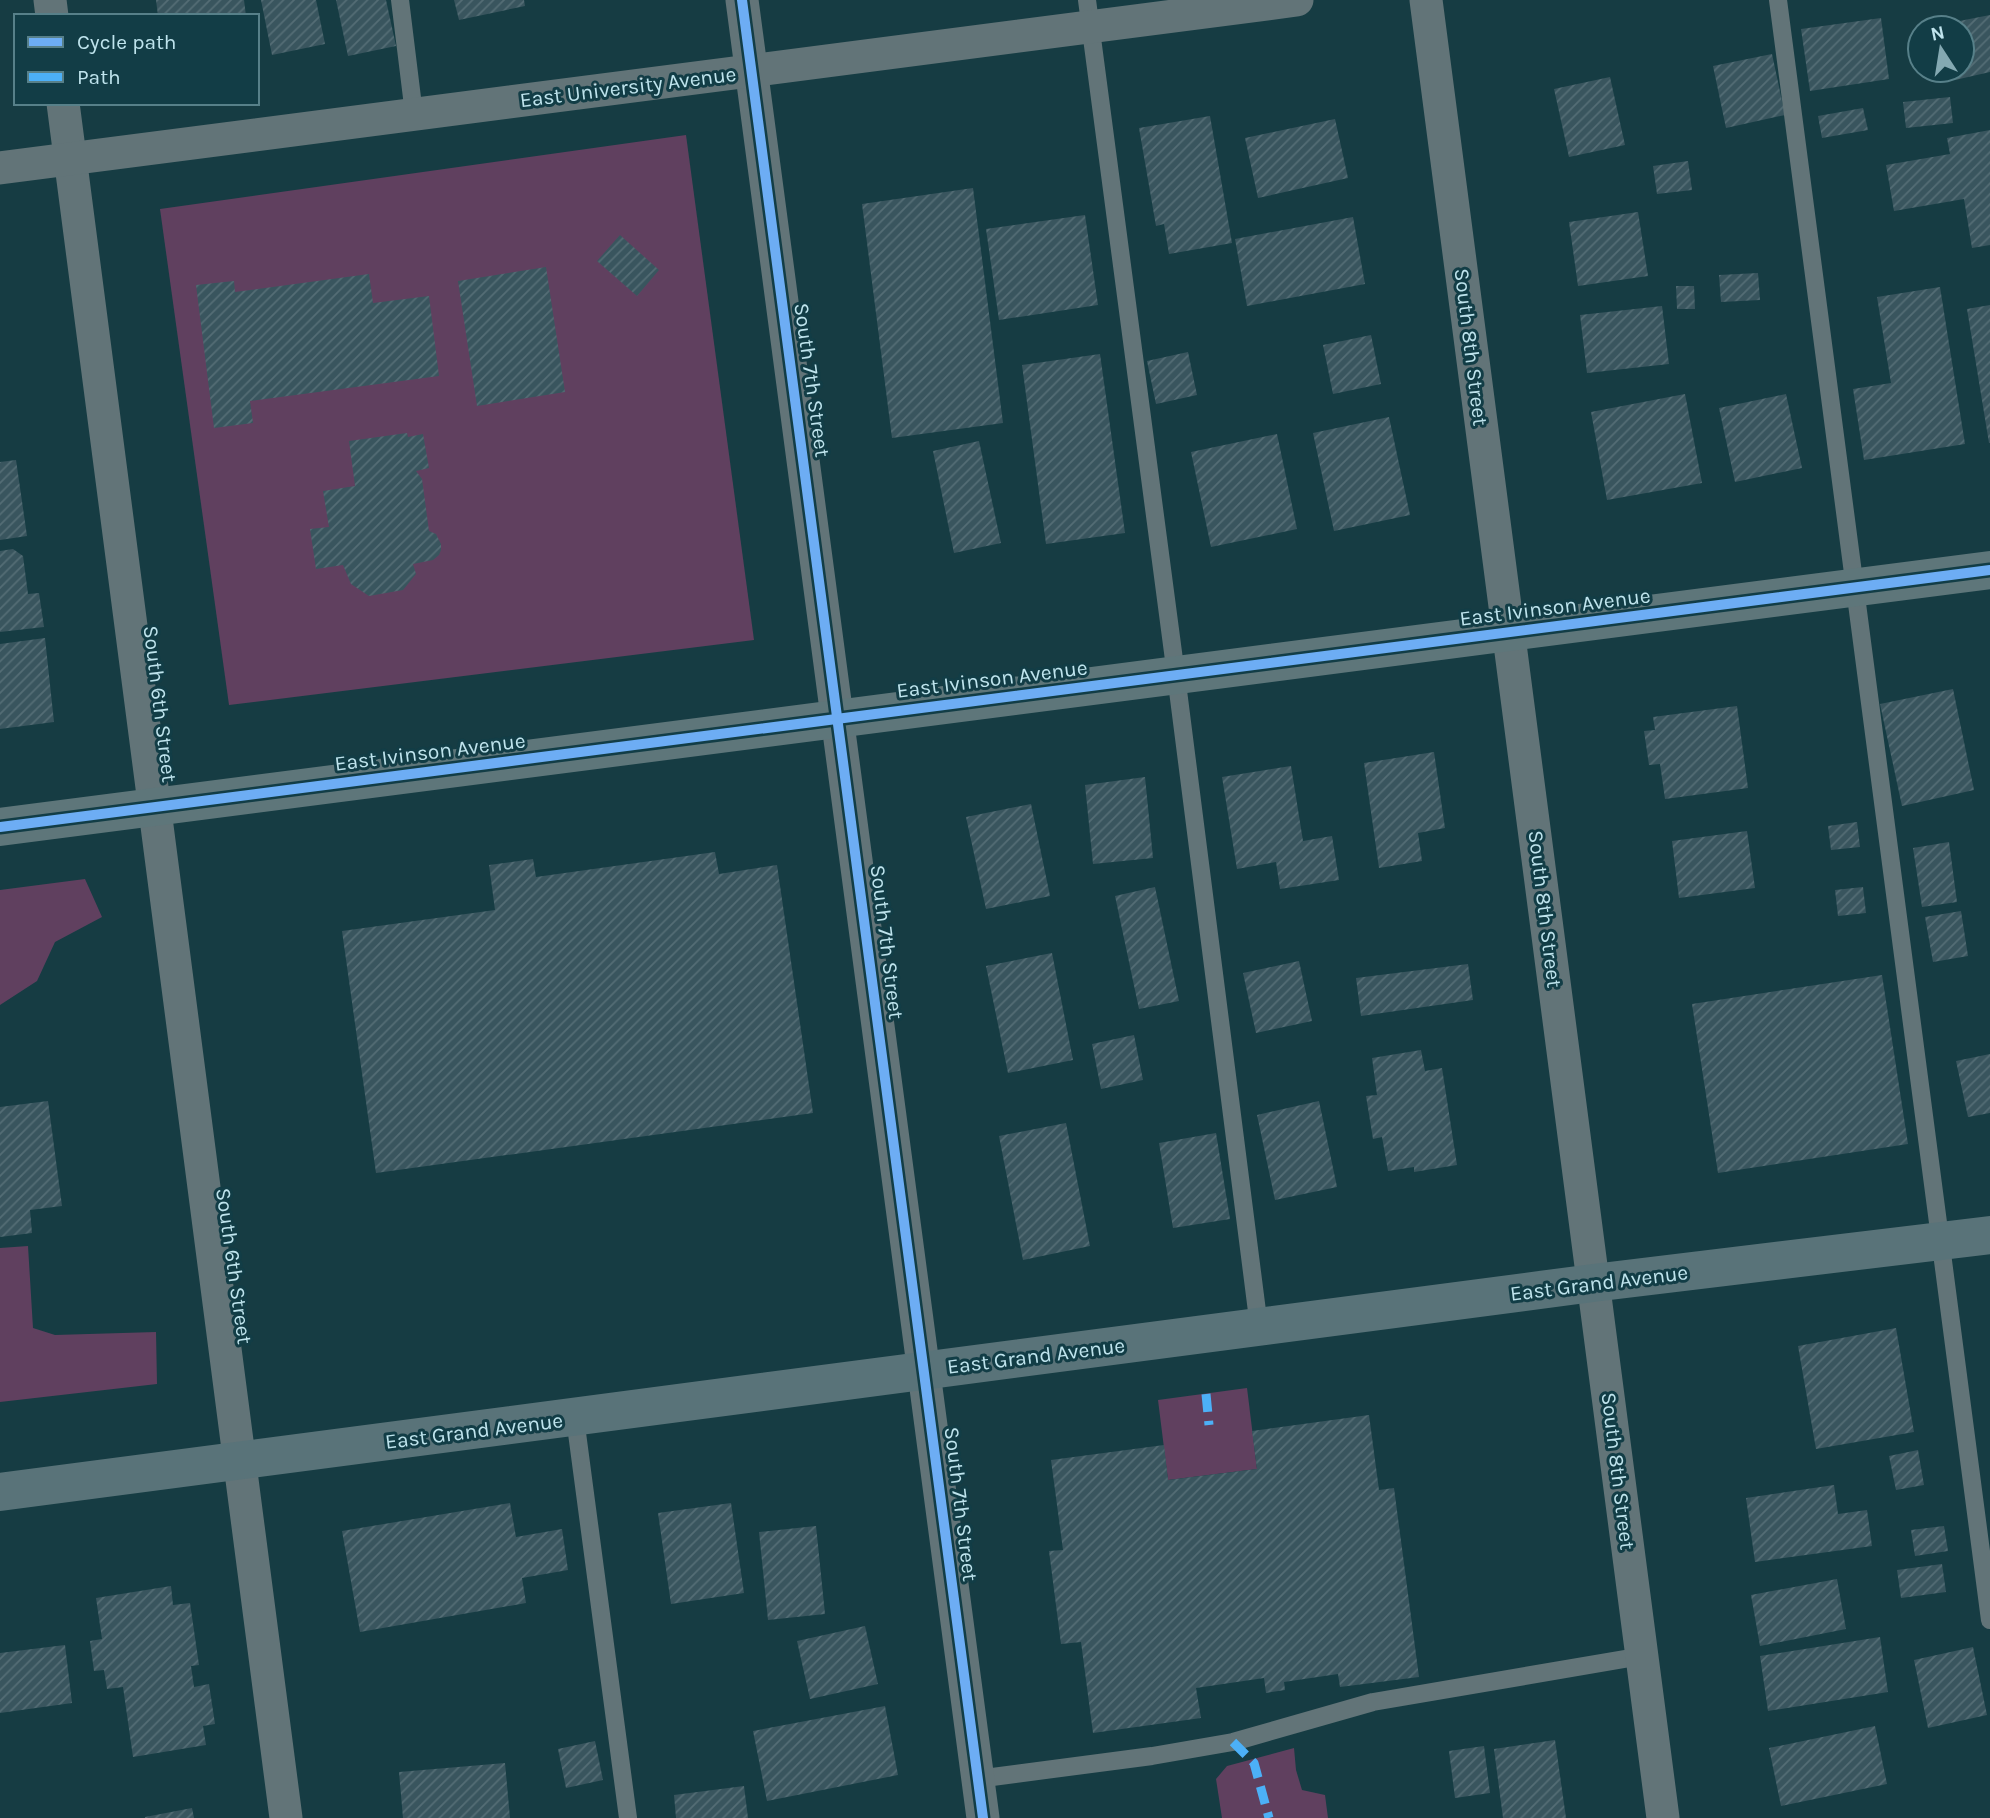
<svg xmlns="http://www.w3.org/2000/svg" width="1990" height="1818" font-family="Karla,sans-serif">
	<style>
		.green { fill: #60405f }
		.building { fill: url(#building-hatch) }
		.lines { fill: none; stroke-linecap: round; stroke-linejoin: round }
		.lane { stroke: #627478; stroke-width: 18 }
		.street { stroke: #627478; stroke-width: 33 }
		.secondary { stroke: #5e767a; stroke-width: 38 }
		.primary { stroke: #597379; stroke-width: 38 }
		.quiet { stroke: #4cb0f7; stroke-width: 9; stroke-dasharray: 18 9; stroke-linecap: butt }
		.cycleway-casing { stroke: #123d46; stroke-width: 15 }
		.cycleway { stroke: #6dadf4; stroke-width: 10 }
		.labels { text-anchor: middle; dominant-baseline: central; stroke-width: 6; stroke-linejoin: round; paint-order: stroke }
		.street-label { font-size: 21px; fill: #bfe4ed; stroke: #123d46 }
	</style>
	<defs>
		<pattern id="building-hatch" width="6" height="6" patternUnits="userSpaceOnUse" patternTransform="scale(1.75)"><rect width="6" height="6" fill="#39555e"/><path d="M-1 1l2-2M0 6l6-6M5 7l2-2" fill="none" stroke="#546d75"/></pattern>
	</defs>
	<rect width="100%" height="100%" fill="#163c43"/>
	<!-- green -->
	<g class="green">
		<path d="M686,135L754,640L229,705L160,209Z"/>
		<path d="M85,879L102,917L55,942L37,981L0,1005V890Z"/>
		<path d="M28,1246L33,1328L55,1335L156,1332L157,1384L0,1402V1248Z"/>
		<path d="M1247,1388L1257,1469L1168,1480L1158,1400Z"/>
		<path d="M1294,1748L1296,1770L1302,1790L1325,1795L1328,1818H1222L1216,1779L1227,1766Z"/>
	</g>
	<!-- building -->
	<g class="building">
		<path d="M156,0H244L246,16H158Z"/>
		<path d="M261,0H316L325,44L272,55Z"/>
		<path d="M336,0H386L396,46L348,56Z"/>
		<path d="M454,0H524L525,6L459,20Z"/>
		<path d="M1990,15V72L1955,80L1953,70H1962V28H1945L1944,24Z"/>
		<path d="M1881,18L1889,79L1810,91L1801,29Z"/>
		<path d="M1772,54L1785,115L1726,128L1713,66Z"/>
		<path d="M1610,77L1625,145L1569,157L1554,89Z"/>
		<path d="M1950,97L1953,123L1906,128L1903,102Z"/>
		<path d="M1863,108L1868,130L1822,138L1818,116Z"/>
		<path d="M1210,116L1232,243L1169,254L1164,224L1156,226L1139,128Z"/>
		<path d="M1335,119L1348,178L1258,198L1245,138Z"/>
		<path d="M1990,130V245L1972,248L1964,199L1894,211L1886,165L1950,154L1947,138Z"/>
		<path d="M1688,161L1692,190L1657,194L1653,166Z"/>
		<path d="M973,188L1003,423L892,438L862,204Z"/>
		<path d="M1638,212L1648,276L1578,286L1569,222Z"/>
		<path d="M1085,215L1098,305L999,320L986,229Z"/>
		<path d="M1353,217L1365,284L1247,306L1235,239Z"/>
		<path d="M620,235L659,270L637,296L597,261Z"/>
		<path d="M546,267L565,392L477,406L458,281Z"/>
		<path d="M1758,273L1760,300L1721,302L1719,275Z"/>
		<path d="M369,274L373,303L429,296L439,376L250,401L253,423L214,428L196,285L234,281L235,292Z"/>
		<path d="M1676,286H1694L1695,309H1677Z"/>
		<path d="M1940,287L1965,444L1864,460L1853,389L1891,383L1877,297Z"/>
		<path d="M1990,305V443H1989L1967,309Z"/>
		<path d="M1662,306L1669,364L1587,373L1580,315Z"/>
		<path d="M1371,335L1381,384L1333,394L1323,345Z"/>
		<path d="M1188,352L1197,395L1156,404L1147,361Z"/>
		<path d="M1100,354L1125,533L1046,544L1022,365Z"/>
		<path d="M1685,394L1702,483L1607,500L1591,412Z"/>
		<path d="M1786,394L1802,468L1735,482L1719,408Z"/>
		<path d="M1389,417L1410,515L1334,531L1313,433Z"/>
		<path d="M407,433L408,437L423,434L429,468L416,471L422,479L429,531L436,534L441,544V550L439,555L433,560L413,564L416,574L403,590L369,596L351,584L343,565L316,569L310,529L329,527L323,491L355,486L349,441Z"/>
		<path d="M1277,434L1297,529L1211,547L1191,452Z"/>
		<path d="M979,441L1001,543L954,553L933,451Z"/>
		<path d="M16,460L27,536L0,540V462Z"/>
		<path d="M13,549L23,556L28,594L39,593L44,627L0,632V551Z"/>
		<path d="M45,638L54,722L0,729V644Z"/>
		<path d="M1953,689L1974,790L1902,806L1880,704Z"/>
		<path d="M1737,706L1748,788L1665,799L1660,764L1649,765L1644,731L1655,730L1653,717Z"/>
		<path d="M1434,752L1445,828L1418,833L1422,861L1379,868L1364,763Z"/>
		<path d="M1291,766L1303,841L1332,836L1339,880L1280,889L1276,862L1237,869L1222,777Z"/>
		<path d="M1145,777L1153,858L1093,864L1085,785Z"/>
		<path d="M1031,804L1050,896L986,909L966,817Z"/>
		<path d="M1857,822L1860,847L1831,850L1828,826Z"/>
		<path d="M1747,831L1755,888L1679,898L1672,841Z"/>
		<path d="M1949,842L1957,902L1922,907L1913,848Z"/>
		<path d="M715,852L719,874L777,865L813,1113L376,1173L342,931L495,910L489,865L533,859L536,877Z"/>
		<path d="M1155,887L1179,1001L1139,1009L1115,896Z"/>
		<path d="M1863,887L1866,913L1838,916L1835,890Z"/>
		<path d="M1961,911L1968,956L1933,962L1925,917Z"/>
		<path d="M1052,953L1073,1060L1008,1073L986,966Z"/>
		<path d="M1299,961L1312,1021L1256,1033L1243,973Z"/>
		<path d="M1468,964L1473,1000L1361,1016L1356,978Z"/>
		<path d="M1882,975L1908,1144L1718,1173L1692,1004Z"/>
		<path d="M1134,1035L1143,1080L1101,1089L1092,1044Z"/>
		<path d="M1421,1050L1425,1071L1442,1068L1457,1165L1414,1172V1167L1388,1171L1382,1137L1373,1139L1366,1096L1377,1095L1372,1058Z"/>
		<path d="M1990,1054V1113L1968,1117L1956,1061Z"/>
		<path d="M48,1101L62,1206L30,1210L32,1233L0,1237V1107Z"/>
		<path d="M1319,1101L1337,1187L1275,1200L1257,1115Z"/>
		<path d="M1066,1123L1090,1246L1023,1260L999,1136Z"/>
		<path d="M1216,1133L1230,1219L1173,1228L1159,1143Z"/>
		<path d="M1896,1328L1914,1432L1816,1449L1798,1346Z"/>
		<path d="M1369,1415L1379,1490L1394,1488L1419,1677L1340,1687L1338,1674L1284,1682L1285,1690L1266,1693L1264,1678L1196,1688L1201,1718L1093,1733L1081,1642L1061,1644L1049,1551L1063,1550L1051,1460L1164,1445L1168,1480L1257,1469L1252,1431Z"/>
		<path d="M1918,1450L1924,1485L1896,1490L1889,1456Z"/>
		<path d="M1834,1485L1838,1514L1867,1510L1872,1546L1755,1562L1746,1498Z"/>
		<path d="M510,1503L516,1537L562,1529L568,1570L522,1578L526,1603L360,1632L342,1531Z"/>
		<path d="M731,1503L744,1593L671,1604L658,1513Z"/>
		<path d="M816,1526L825,1614L768,1620L759,1532Z"/>
		<path d="M1944,1526L1948,1551L1915,1556L1911,1530Z"/>
		<path d="M1942,1564L1946,1592L1901,1598L1897,1570Z"/>
		<path d="M1837,1579L1846,1629L1760,1646L1751,1595Z"/>
		<path d="M171,1586L173,1605L190,1603L199,1665L191,1666L194,1687L209,1684L215,1724L203,1726L206,1745L133,1757L123,1687L107,1689L104,1670L94,1671L90,1641L102,1639L96,1598Z"/>
		<path d="M865,1626L878,1684L810,1699L797,1641Z"/>
		<path d="M1880,1637L1888,1692L1768,1711L1760,1656Z"/>
		<path d="M65,1645L72,1703L0,1713V1653Z"/>
		<path d="M1973,1647L1987,1715L1928,1728L1914,1660Z"/>
		<path d="M885,1706L898,1775L767,1801L753,1731Z"/>
		<path d="M1875,1726L1887,1784L1781,1806L1769,1748Z"/>
		<path d="M1555,1740L1566,1818H1503L1494,1749Z"/>
		<path d="M595,1741L603,1780L566,1788L558,1749Z"/>
		<path d="M1484,1746L1490,1793L1455,1798L1449,1751Z"/>
		<path d="M505,1763L510,1818H403L399,1772Z"/>
		<path d="M744,1786L748,1818H676L674,1795Z"/>
		<path d="M192,1808L194,1818H145V1817Z"/>
	</g>
	<g class="lines">
		<!-- lane -->
		<g class="lane">
			<path d="M400,0L414,114"/>
			<path d="M1087,0L1176,675L1259,1327"/>
			<path d="M1778,0L1990,1620"/>
			<path d="M575,1418L628,1818"/>
			<path d="M977,1779L1152,1756L1233,1742L1373,1702L1642,1656"/>
		</g>
		<!-- street -->
		<g class="street">
			<path d="M50,0L52,16"/>
			<path d="M742,0L983,1818"/>
			<path d="M1426,0L1663,1818"/>
			<path d="M63,103L286,1818"/>
			<path d="M0,168L1297,0"/>
		</g>
		<!-- secondary -->
		<path class="secondary" d="M0,827L1990,570"/>
		<!-- primary -->
		<path class="primary" d="M0,1492L1593,1283L1990,1235"/>
		<!-- quiet -->
		<g class="quiet">
			<path d="M1206,1394L1209,1425"/>
			<path d="M1233,1742L1254,1763L1269,1818"/>
		</g>
		<defs>
			<g id="cycleway">
				<path d="M742,0L983,1818"/>
				<path d="M0,827L1990,570"/>
			</g>
		</defs>
		<!-- cycleway casing -->
		<use href="#cycleway" class="cycleway-casing"/>
		<!-- cycleway -->
		<use href="#cycleway" class="cycleway"/>
	</g>
	<g class="labels">
		<!-- street labels -->
		<g class="street-label">
			<text transform="translate(628 87) rotate(-7)">East University Avenue</text>
			<text transform="translate(1471 347) rotate(83)">South 8th Street</text>
			<text transform="translate(812 380) rotate(82)">South 7th Street</text>
			<text transform="translate(1555 607) rotate(-7)">East Ivinson Avenue</text>
			<text transform="translate(992 679) rotate(-7)">East Ivinson Avenue</text>
			<text transform="translate(160 704) rotate(83)">South 6th Street</text>
			<text transform="translate(430 752) rotate(-7)">East Ivinson Avenue</text>
			<text transform="translate(1545 909) rotate(83)">South 8th Street</text>
			<text transform="translate(887 942) rotate(83)">South 7th Street</text>
			<text transform="translate(234 1266) rotate(82)">South 6th Street</text>
			<text transform="translate(1599 1283) rotate(-7)">East Grand Avenue</text>
			<text transform="translate(1036 1356) rotate(-7)">East Grand Avenue</text>
			<text transform="translate(474 1431) rotate(-7)">East Grand Avenue</text>
			<text transform="translate(1618 1471) rotate(83)">South 8th Street</text>
			<text transform="translate(961 1504) rotate(83)">South 7th Street</text>
		</g>
	</g>
	<!-- legend -->
	<rect x="14" y="14" width="245" height="91" fill="#123d46" stroke="#578089" stroke-width="2"/>
	<rect x="28" y="37" width="35" height="10" fill="#6dadf4" stroke="#578089" stroke-width="2"/>
	<text x="77" y="49" font-size="21" fill="#bfe4ed">Cycle path</text>
	<rect x="28" y="72" width="35" height="10" fill="#4cb0f7" stroke="#578089" stroke-width="2"/>
	<text x="77" y="84" font-size="21" fill="#bfe4ed">Path</text>
	<!-- north arrow -->
	<g transform="translate(1941 49) rotate(348)"><circle r="33" fill="#123d46" stroke="#578089" stroke-width="2"/>
	<path d="M0-5L12 26L0 18L-12 26Z" fill="#84a9b2"/>
	<text y="-10" font-size="19" font-weight="bold" text-anchor="middle" fill="#bfe4ed">N</text>
	</g>
</svg>
